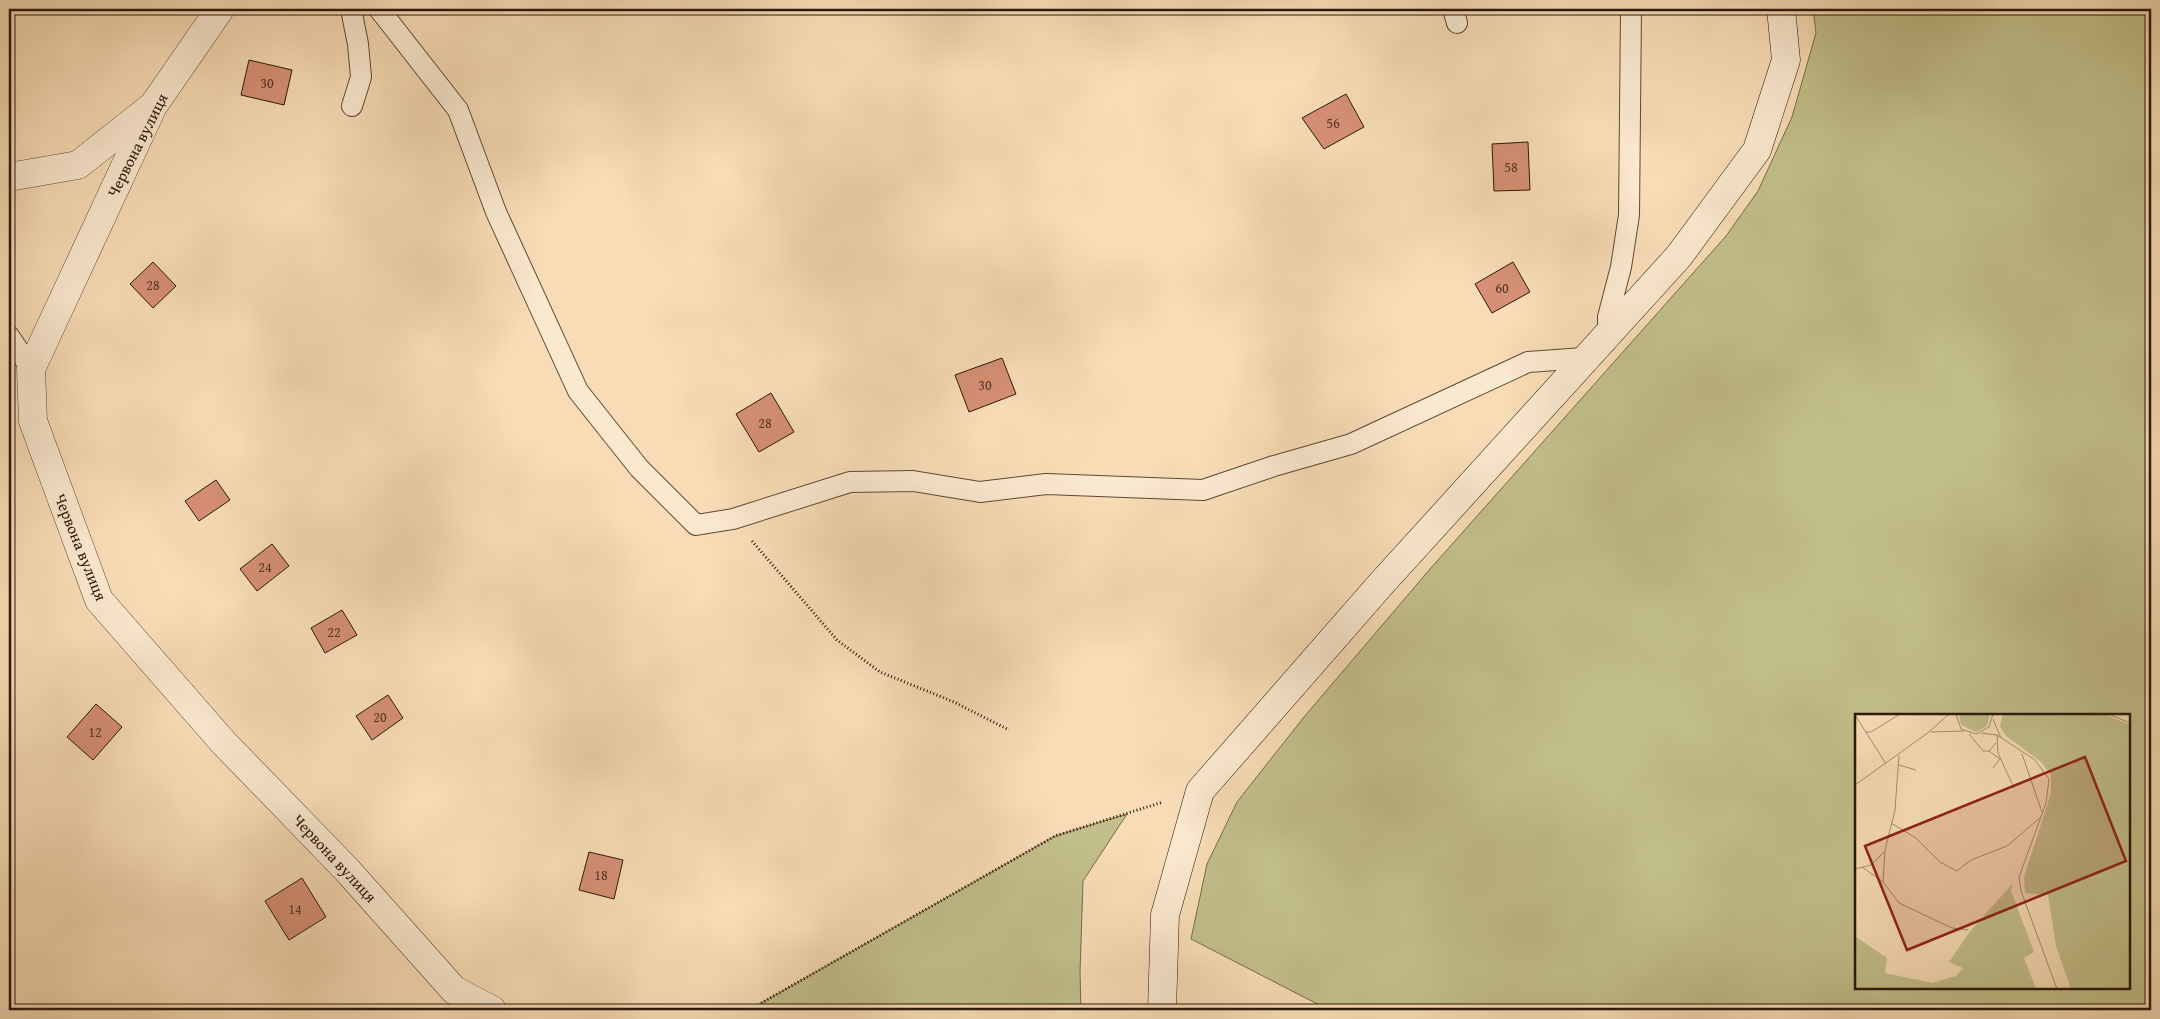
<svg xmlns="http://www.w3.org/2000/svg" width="2160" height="1019" font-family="'Gentium Book Plus',serif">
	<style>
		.green { fill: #c2bf8a; stroke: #766c4a; fill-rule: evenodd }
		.building { fill: #d69075; stroke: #2a180a }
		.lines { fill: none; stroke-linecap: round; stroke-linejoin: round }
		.lane-casing { stroke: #5d4935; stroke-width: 22 }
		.street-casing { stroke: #5d4935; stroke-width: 29 }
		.secondary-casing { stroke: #2a180a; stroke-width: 29 }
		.path { stroke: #2a180a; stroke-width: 3; stroke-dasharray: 1 2.5; stroke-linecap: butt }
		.lane { stroke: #fae8cf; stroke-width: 20 }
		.street { stroke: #fae8cf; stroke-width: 28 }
		.secondary { stroke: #fae8cf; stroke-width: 28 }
		.labels { text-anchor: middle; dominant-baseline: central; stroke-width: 4; stroke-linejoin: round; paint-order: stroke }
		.number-label { font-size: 14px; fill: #553625 }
		.street-label { font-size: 16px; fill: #2a180a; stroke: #fae8cf }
		.inset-road { fill: none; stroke: #a58e71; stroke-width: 1 }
		.view { fill: #8f2418; fill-opacity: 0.15; stroke: #8f2418; stroke-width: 2.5 }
		.inset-edge { fill: none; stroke: #2a180a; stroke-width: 2.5 }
	</style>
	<rect width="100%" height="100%" fill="#f7dcb5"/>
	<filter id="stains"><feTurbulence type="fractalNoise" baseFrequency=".004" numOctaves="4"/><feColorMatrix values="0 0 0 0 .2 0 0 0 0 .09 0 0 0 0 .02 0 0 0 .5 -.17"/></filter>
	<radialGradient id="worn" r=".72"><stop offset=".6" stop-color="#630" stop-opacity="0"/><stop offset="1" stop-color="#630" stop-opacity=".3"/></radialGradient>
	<!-- green -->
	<g class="green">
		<path d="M1813,9H2151V1010H1329L1191,939L1207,864L1237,802L1304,717L1430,569L1726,236L1758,191L1792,117L1816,33ZM2129,715V988H1856V715Z"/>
		<path d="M1127,814L1083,881L1080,973L1081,1010H749L1055,836Z"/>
	</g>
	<!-- building -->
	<g class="building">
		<path d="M249,60L292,70L284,105L241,95Z"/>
		<path d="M1346,94L1364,127L1324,149L1302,118Z"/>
		<path d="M1528,142L1530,190L1494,191L1492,144Z"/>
		<path d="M153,262L176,286L153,308L130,284Z"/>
		<path d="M1513,262L1530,292L1492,313L1475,284Z"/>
		<path d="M1002,358L1016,394L969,412L955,375Z"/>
		<path d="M771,393L794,432L759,452L736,414Z"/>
		<path d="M216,480L230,500L199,521L185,501Z"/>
		<path d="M272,544L289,566L257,591L240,569Z"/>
		<path d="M342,610L357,635L325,653L311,628Z"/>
		<path d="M388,695L403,718L372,740L356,716Z"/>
		<path d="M96,704L122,727L93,760L67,737Z"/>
		<path d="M589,852L623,860L614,899L579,890Z"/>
		<path d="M302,878L326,917L289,940L265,901Z"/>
	</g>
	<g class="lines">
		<defs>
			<g id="lane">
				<path d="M351,9L358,44L361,77L352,106"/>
				<path d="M379,9L458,110L496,212L578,391L639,468L696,525L733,519L850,482L913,481L980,492L1046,484L1203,490L1274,466L1351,444L1528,362L1584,358"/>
				<path d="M1453,9L1457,23"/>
				<path d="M1608,332V317L1621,267L1629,215L1631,9"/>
				<path d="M9,336L31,369"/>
			</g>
			<g id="street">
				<path d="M220,9L153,106L31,369L33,421L99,600L223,742L347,870L454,990L492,1010"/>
				<path d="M9,177L78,165L150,108"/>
			</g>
			<path id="secondary" d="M1162,1010L1165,915L1200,791L1381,584L1679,256L1757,150L1786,60L1781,9"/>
		</defs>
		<!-- lane casing -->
		<use href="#lane" class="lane-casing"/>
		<!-- street casing -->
		<use href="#street" class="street-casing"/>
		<!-- secondary casing -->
		<use href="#secondary" class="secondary-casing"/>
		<!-- path -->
		<g class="path">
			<path d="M752,541L837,640L880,672L954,702L1009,730"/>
			<path d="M749,1010L1055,836L1163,802"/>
		</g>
		<!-- lane -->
		<use href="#lane" class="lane"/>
		<!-- street -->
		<use href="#street" class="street"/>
		<!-- secondary -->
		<use href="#secondary" class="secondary"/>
	</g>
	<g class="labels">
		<!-- number labels -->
		<g class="number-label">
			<text x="267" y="83">30</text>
			<text x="1333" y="123">56</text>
			<text x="1511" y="167">58</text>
			<text x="153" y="285">28</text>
			<text x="1502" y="288">60</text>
			<text x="985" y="385">30</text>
			<text x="765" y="423">28</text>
			<text x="265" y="567">24</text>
			<text x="334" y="632">22</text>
			<text x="380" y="717">20</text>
			<text x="95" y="732">12</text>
			<text x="601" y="875">18</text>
			<text x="295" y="909">14</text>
		</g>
		<!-- street labels -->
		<g class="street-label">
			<text transform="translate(137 145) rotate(-63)">Червона вулиця</text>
			<text transform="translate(81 547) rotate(68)">Червона вулиця</text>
			<text transform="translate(335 858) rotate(47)">Червона вулиця</text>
		</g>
	</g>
	<!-- overview -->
	<g transform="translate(1855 714)">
		<rect width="275" height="275" fill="#f7dcb5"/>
		<path d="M104,0H135L132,12L121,18L106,11ZM148,0H249L275,11V275H216L201,232L193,181L170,179L169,163L196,79V61L186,48L151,22L145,12ZM158,169L156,177L179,238L169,244L181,275H0V222L32,244L30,259L77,269L101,262L108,254L94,248L113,220Z" fill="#c2bf8a"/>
		<path class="inset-road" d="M101,0L106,15L121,20L134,13L138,0M253,0L275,9M0,1L31,50M138,5L146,24M11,18H16L45,0M76,18L109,17M126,19L142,21L180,46L194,65L191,89L164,163L166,177L202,275M114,20L128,37H134L141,29M142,21L143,39L159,74M134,37L145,45L138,54M167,40L187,98M44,41L40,96L30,136L28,168L44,189L97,214L113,216M44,51L61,56M0,71L74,18L94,0M36,109L61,124L85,148L102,157L116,146L152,132L186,103M7,153L28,168M0,155L16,151L29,138"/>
		<path class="view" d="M230,43L271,147L52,236L10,132Z"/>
		<rect width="275" height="275" class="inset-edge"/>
	</g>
	<!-- margin -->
	<rect width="2160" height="1019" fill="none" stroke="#f7dcb5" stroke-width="30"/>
	<rect x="10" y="10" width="2140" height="999" fill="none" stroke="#2a180a" stroke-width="2.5"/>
	<rect x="15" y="15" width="2130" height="989" fill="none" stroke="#2a180a"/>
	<rect width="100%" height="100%" filter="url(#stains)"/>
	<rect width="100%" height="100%" fill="url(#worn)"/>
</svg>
